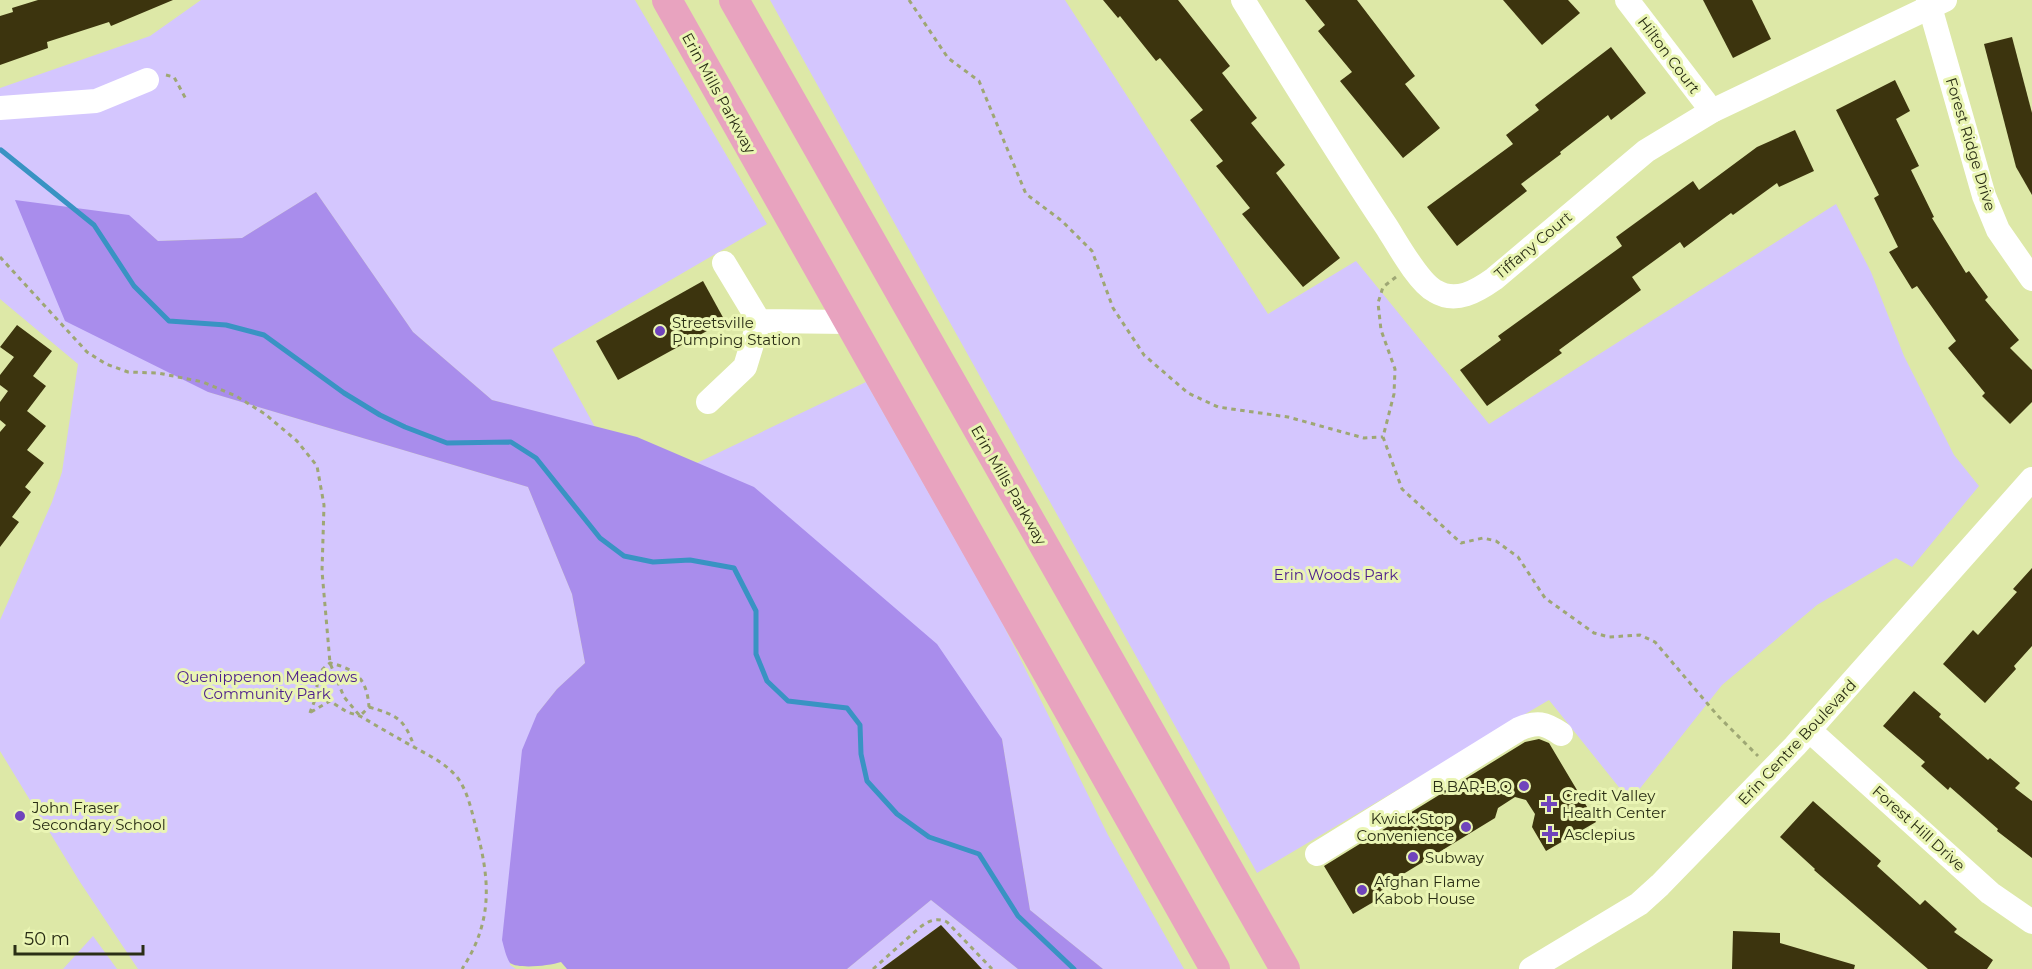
<svg xmlns="http://www.w3.org/2000/svg" width="2032" height="969" font-family="Montserrat,sans-serif">
	<style>
		.green { fill: #d4c6fe }
		.forest { fill: #a98dec }
		.lines { fill: none; stroke-linecap: round; stroke-linejoin: round }
		.stream { stroke: #3993c3; stroke-width: 5 }
		.building { fill: #3c340e }
		.path { stroke: #9ea774; stroke-width: 3; stroke-dasharray: 4.5 4.5; stroke-linecap: butt }
		.minor { stroke: #fff; stroke-width: 24 }
		.major { stroke: #e8a3bf; stroke-width: 30 }
		.poi-dot { fill: #7044bc; stroke: #eaf5b4; stroke-width: 2 }
		.labels { text-anchor: middle; dominant-baseline: central; stroke-width: 6; stroke-linejoin: round; paint-order: stroke }
		.street-label { font-size: 15px; fill: #2a2e15; stroke: #eaf5b4 }
		.poi-label { font-size: 15px; fill: #2a2e15; stroke: #eaf5b4; text-anchor: start }
		.park-label { font-size: 15px; fill: #4c1d8c; stroke: #eaf5b4 }
	</style>
	<rect width="100%" height="100%" fill="#dde8a7"/>
	<!-- green -->
	<g class="green">
		<path d="M201,0H635L767,224L552,349L595,427L492,400L413,332L316,192L242,238L158,241L128,215L208,392L528,487L572,594L585,663L557,689L537,714L510,965L516,969H138L80,882L0,751V620L52,502L62,472L78,364L0,299V88L150,36Z"/>
		<path d="M770,0H1065L1268,314L1356,261L1489,424L1836,204L1871,272L1904,356L1954,455L1979,486L1912,567L1896,558L1817,605L1722,685L1630,801L1549,700L1257,873Z"/>
		<path d="M866,382L1001,620L1108,835L1184,969H1103L1030,910L1002,739L697,463Z"/>
		<path d="M931,900L1018,969H982L941,925L881,969H847Z"/>
		<path d="M93,936L117,969H63Z"/>
	</g>
	<!-- forest -->
	<path class="forest" d="M316,192L413,332L492,400L637,437L754,487L937,644L1002,739L1030,910L1103,969H1018L931,900L847,969H567L561,962C549,966 518,969 510,963C506,957 504,947 502,940L522,750L537,714L557,689L585,663L572,594L528,487L208,392L65,321L15,200L129,215L158,241L242,238Z"/>
	<g class="lines">
		<!-- stream -->
		<path class="stream" d="M1,150L94,225L134,286L169,321L226,325L264,335L344,393L380,415L405,427L447,443L511,442L536,458L600,538L624,556L653,562L690,560L734,568L756,611V654L767,681L788,701L847,708L860,725L861,754L867,781L897,814L929,837L979,854L1018,916L1074,969"/>
	</g>
	<!-- building -->
	<g class="building">
		<path d="M38,0H173L111,26L109,22L47,42L48,48L0,65V16L13,12L12,8Z"/>
		<path d="M1103,0H1178L1230,66L1222,73L1257,118L1251,123L1285,165L1276,173L1340,258L1303,287L1242,214L1250,208L1216,166L1223,161L1190,120L1203,110L1160,58L1156,61L1120,16L1118,18Z"/>
		<path d="M1305,0H1357L1415,76L1405,84L1440,128L1403,158L1340,81L1352,72L1318,31L1325,25Z"/>
		<path d="M1503,0H1568L1580,13L1542,45Z"/>
		<path d="M1703,0H1752L1771,39L1733,58Z"/>
		<path d="M2012,37L2032,113V195L2016,167L1984,44Z"/>
		<path d="M1611,47L1646,93L1611,120L1608,115L1560,152L1561,154L1521,184L1527,191L1457,246L1427,207L1513,144L1506,135L1539,110L1535,105Z"/>
		<path d="M1895,80L1910,111L1896,119L1919,166L1911,170L1934,217L1932,218L1966,273L1969,271L1988,297L1985,300L2019,340L2010,348L2032,370V402L2010,424L1982,396L1985,393L1948,348L1956,341L1917,286L1912,289L1889,252L1898,247L1874,198L1879,195L1836,110Z"/>
		<path d="M1795,130L1814,171L1779,187L1777,183L1733,215L1731,213L1684,248L1680,242L1632,277L1641,290L1559,350L1562,353L1487,406L1460,370L1501,340L1498,336L1622,246L1616,237L1693,181L1699,190L1757,147Z"/>
		<path d="M703,281L725,321L618,380L596,341Z"/>
		<path d="M17,325L52,351L33,376L46,386L27,411L46,426L27,450L44,463L25,487L31,492L12,517L19,522L0,547V432L6,425L0,420V402L8,391L0,385V375L14,357L0,347Z"/>
		<path d="M2032,568V646L2014,666L2016,669L1985,703L1943,664L1973,630L1978,635L2017,592L2013,589Z"/>
		<path d="M1914,691L1941,714L1939,717L1988,760L1990,758L2020,783L2015,788L2032,801V858L1997,831L1998,829L1950,787L1948,790L1921,766L1925,762L1883,726Z"/>
		<path d="M1539,739L1549,743L1596,822L1546,851L1532,827L1535,814L1526,800L1515,797L1498,808L1495,818L1382,887L1387,894L1353,914L1324,866L1525,742Z"/>
		<path d="M1813,801L1881,861L1877,866L1920,905L1925,900L1957,929L1954,932L1993,960L1987,969H1928L1814,870L1815,869L1780,837Z"/>
		<path d="M941,925L982,969H881Z"/>
		<path d="M1733,931L1780,933V943L1855,965L1854,969H1732Z"/>
	</g>
	<g class="lines">
		<!-- path -->
		<g class="path">
			<path d="M909,0L948,58L979,81L1026,194L1062,221L1092,251L1113,308L1144,355L1188,393L1218,407L1288,417L1364,438L1383,437"/>
			<path d="M166,75L174,77L187,101"/>
			<path d="M0,257L87,352L106,364L128,372L158,373L203,382L236,396L265,414L297,441L317,466L324,505L322,571L330,663L344,697L360,716L369,707C367,679 356,669 330,663C315,674 319,677 316,693C316,700 312,706 310,713"/>
			<path d="M1396,277L1383,287L1378,303L1381,330L1395,369L1394,394L1383,437L1402,489L1461,543L1483,538L1496,541L1518,557L1545,598L1594,633L1609,637L1640,635L1655,642L1718,716L1758,756"/>
			<path d="M369,707C396,715 404,718 414,746"/>
			<path d="M311,712L330,701L347,712L360,716C377,726 394,736 412,746C428,755 444,762 457,777C467,790 471,808 475,824C490,878 494,920 462,969"/>
			<path d="M873,969L919,928C928,921 936,917 947,922L992,969"/>
		</g>
		<!-- minor -->
		<g class="minor">
			<path d="M1243,0C1290,76 1336,151 1386,226C1397,243 1418,282 1435,291C1456,304 1477,291 1494,279L1646,151L1712,111L1945,0"/>
			<path d="M1627,0L1712,111"/>
			<path d="M1928,0L1984,196L1998,230L2032,279"/>
			<path d="M0,108L96,101L147,80"/>
			<path d="M724,263L759,321L849,322"/>
			<path d="M708,402L745,367L759,321"/>
			<path d="M1809,730L1990,893L2032,922"/>
			<path d="M1317,854L1519,729C1537,721 1545,723 1561,734"/>
			<path d="M1531,969L1639,904L1660,885L1795,746L2032,479"/>
		</g>
		<!-- major -->
		<g class="major">
			<path d="M667,0L1215,969"/>
			<path d="M734,0L1285,969"/>
		</g>
	</g>
	<!-- markers -->
	<g class="poi-dot">
		<circle cx="660" cy="331" r="6"/>
		<circle cx="1524" cy="786" r="6"/>
		<path d="M1546 795h6v6h6v6h-6v6h-6v-6h-6v-6h6z"/>
		<circle cx="20" cy="816" r="6"/>
		<circle cx="1466" cy="827" r="6"/>
		<path d="M1547 825h6v6h6v6h-6v6h-6v-6h-6v-6h6z"/>
		<circle cx="1413" cy="857" r="6"/>
		<circle cx="1362" cy="890" r="6"/>
	</g>
	<g class="labels">
		<!-- street labels -->
		<g class="street-label">
			<text transform="translate(1669 55) rotate(53)">Hilton Court</text>
			<text transform="translate(719 93) rotate(61)">Erin Mills Parkway</text>
			<text transform="translate(1971 144) rotate(73)">Forest Ridge Drive</text>
			<text transform="translate(1533 245) rotate(-40)">Tiffany Court</text>
			<text transform="translate(1009 485) rotate(60)">Erin Mills Parkway</text>
			<text transform="translate(1797 742) rotate(-47)">Erin Centre Boulevard</text>
			<text transform="translate(1919 828) rotate(42)">Forest Hill Drive</text>
		</g>
		<!-- poi labels -->
		<g class="poi-label">
			<text x="672" y="322">Streetsville<tspan x="672" dy="17">Pumping Station</tspan></text>
			<text x="1512" y="786" text-anchor="end">B.BAR-B.Q</text>
			<text x="1562" y="795">Credit Valley<tspan x="1562" dy="17">Health Center</tspan></text>
			<text x="32" y="807">John Fraser<tspan x="32" dy="17">Secondary School</tspan></text>
			<text x="1454" y="818" text-anchor="end">Kwick Stop<tspan x="1454" dy="17">Convenience</tspan></text>
			<text x="1564" y="834">Asclepius</text>
			<text x="1425" y="857">Subway</text>
			<text x="1374" y="881">Afghan Flame<tspan x="1374" dy="17">Kabob House</tspan></text>
		</g>
		<!-- park labels -->
		<g class="park-label">
			<text x="1336" y="574">Erin Woods Park</text>
			<text x="267" y="676">Quenippenon Meadows<tspan x="267" dy="17">Community Park</tspan></text>
		</g>
	</g>
	<!-- scale -->
	<path d="M15 945v9h128v-9" fill="none" stroke="#2a2e15" stroke-width="3"/>
	<text x="24" y="945" font-size="18" fill="#2a2e15" stroke="#eaf5b4" stroke-width="4.5" paint-order="stroke">50 m</text>
</svg>
